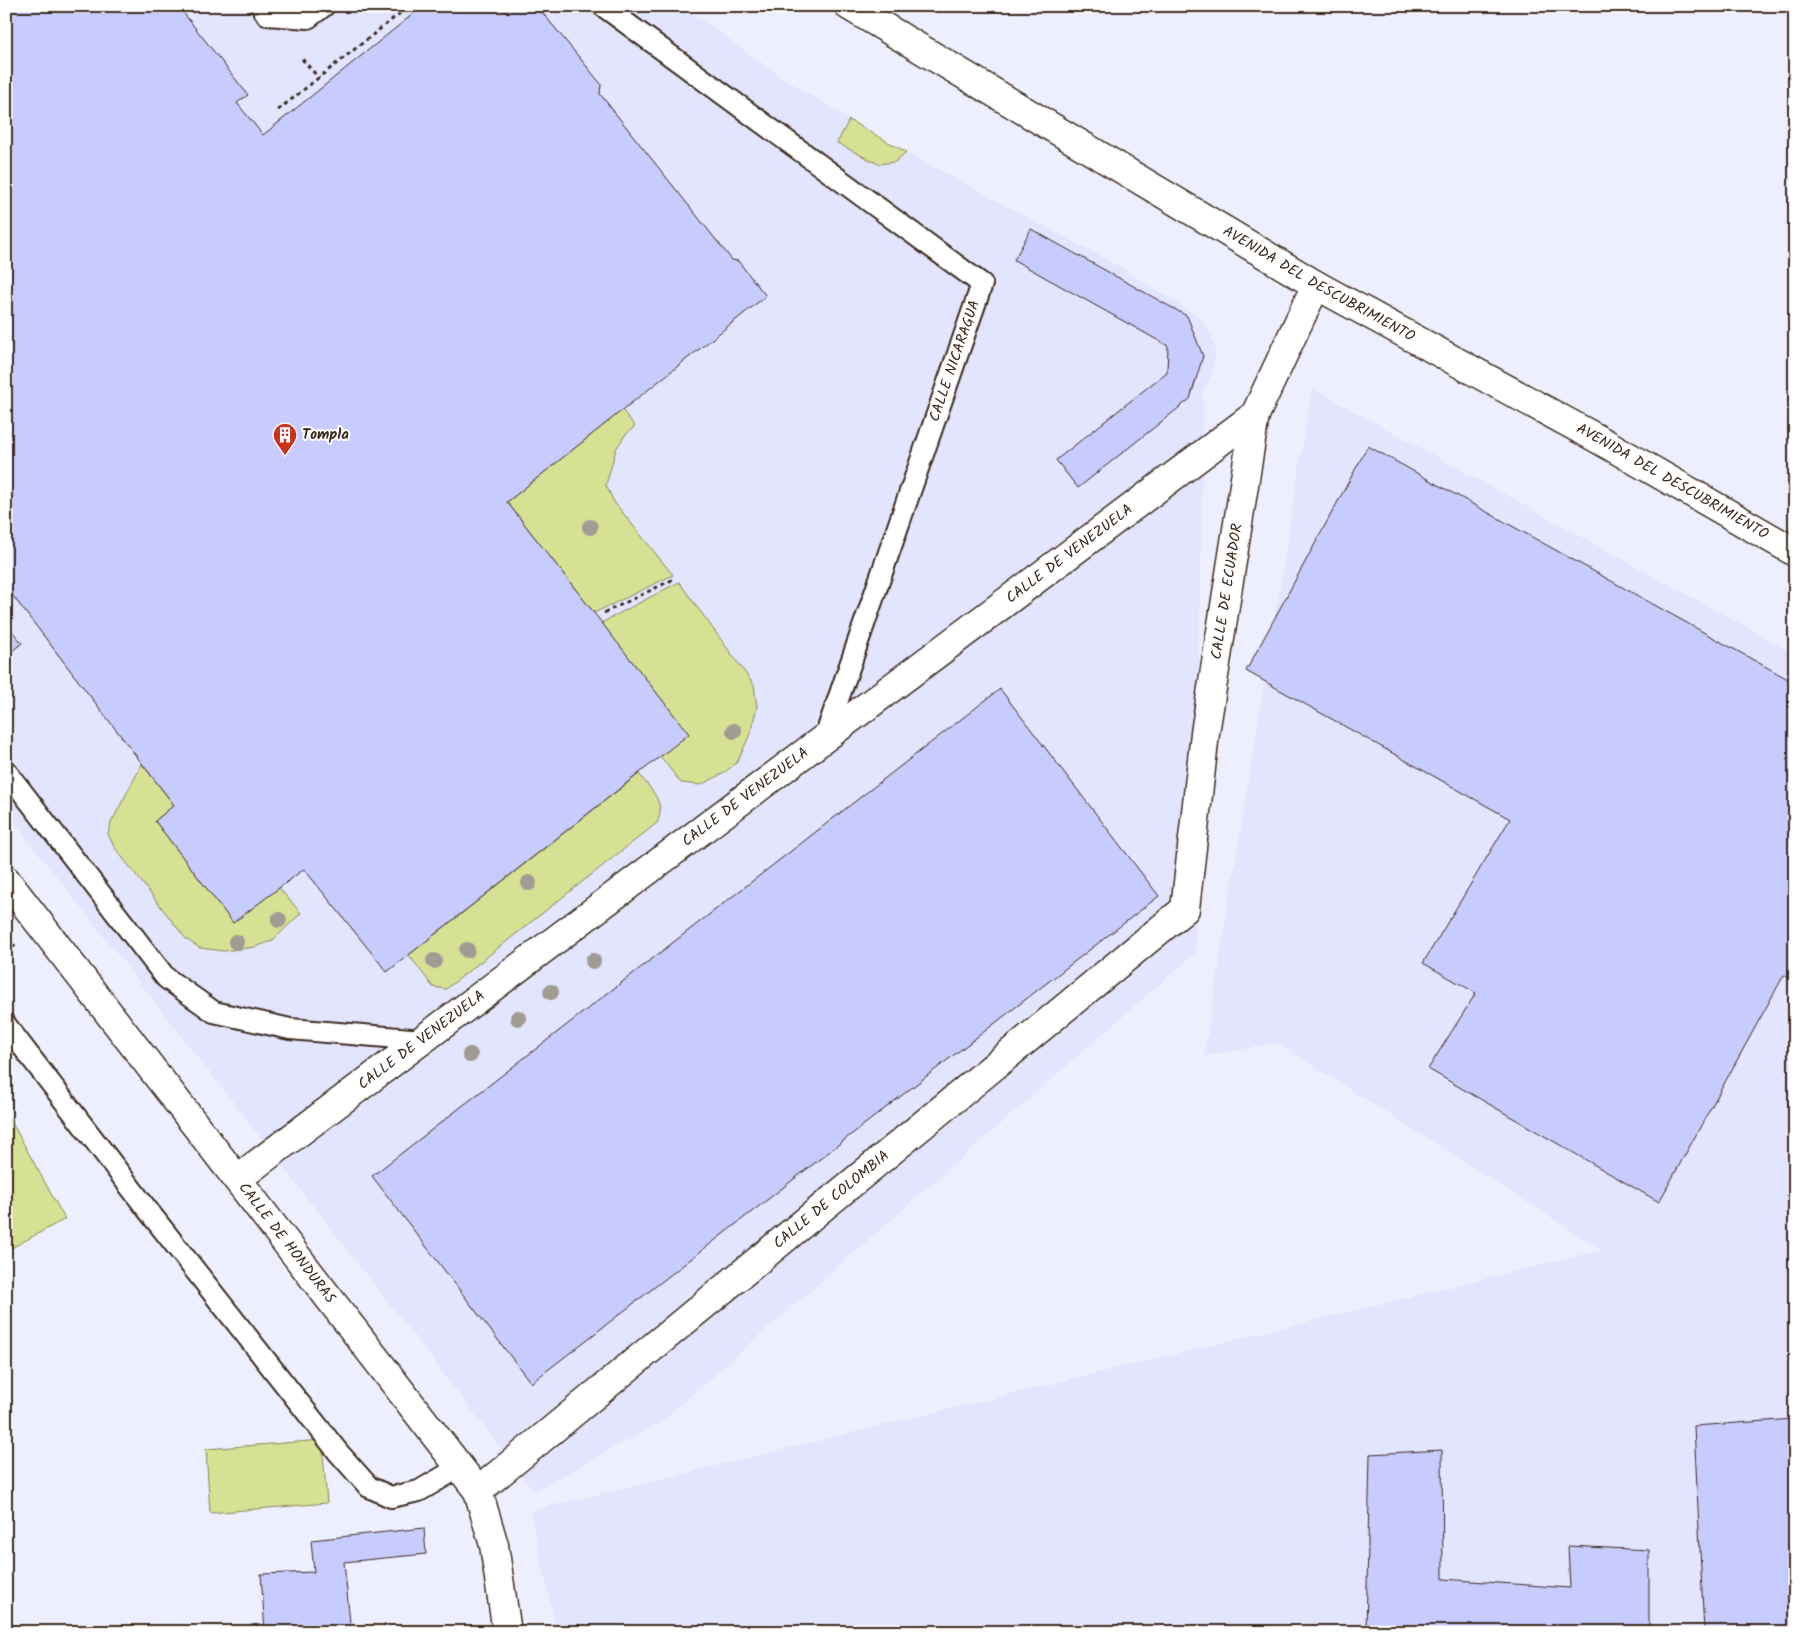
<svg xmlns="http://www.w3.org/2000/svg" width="1801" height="1638" font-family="Kalam,sans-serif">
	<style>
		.built { fill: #e3e4fe }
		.green { fill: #d6e194; stroke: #888659 }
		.building { fill: #c8cbfd; stroke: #3b2a1e }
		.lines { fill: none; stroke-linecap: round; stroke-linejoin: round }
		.lane-casing { stroke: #3b2a1e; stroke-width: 24 }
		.street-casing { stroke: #3b2a1e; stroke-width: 31 }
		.path { stroke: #3b2a1e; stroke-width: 3; stroke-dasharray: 4 4; stroke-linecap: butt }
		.lane { stroke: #fff; stroke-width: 20 }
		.street { stroke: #fff; stroke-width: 28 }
		.tree { fill: #a19c93 }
		.labels { text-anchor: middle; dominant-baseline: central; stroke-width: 4; stroke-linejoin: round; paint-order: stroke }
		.street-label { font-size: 15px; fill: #3b2a1e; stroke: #fff }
		.poi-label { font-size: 15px; font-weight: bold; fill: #3b2a1e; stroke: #fff; text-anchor: start }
	</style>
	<rect width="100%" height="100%" fill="#eeeffe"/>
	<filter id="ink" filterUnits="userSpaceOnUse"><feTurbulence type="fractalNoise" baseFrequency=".02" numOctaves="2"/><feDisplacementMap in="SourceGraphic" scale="10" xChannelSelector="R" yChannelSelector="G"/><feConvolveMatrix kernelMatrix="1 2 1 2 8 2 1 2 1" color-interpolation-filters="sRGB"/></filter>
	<g filter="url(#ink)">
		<!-- built -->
		<g class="built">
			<path d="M6,6H682L782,77L876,136L1117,265L1196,315L1204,324L1212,337L1215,349V362L1212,373L1203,391L1195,953L661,1422L534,1491L229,1097L6,812Z"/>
			<path d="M1312,388L1795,654V1632H557L530,1511L1602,1250L1277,1043L1204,1056Z"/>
		</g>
		<!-- green -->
		<g class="green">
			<path d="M849,120L906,152L895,162L878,164L837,143Z"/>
			<path d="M622,410L635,426L625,435L616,449L606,485L614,502L673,575L594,613L507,502Z"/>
			<path d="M679,582L754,685L757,707L750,734L738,761L724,773L701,785L681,783L660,756L601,623Z"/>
			<path d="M142,764L174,805L155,821L233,922L279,888L301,913L272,941L255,947L224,951L200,948L186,939L115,848L108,834L111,823Z"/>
			<path d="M639,774C650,789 667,803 657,823L446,989L433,987L409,955Z"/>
			<path d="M6,1112L65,1219L6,1251Z"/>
			<path d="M322,1440L327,1503L210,1513L206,1449Z"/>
		</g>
		<!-- building -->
		<g class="building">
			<path d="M6,6H178L248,95L237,103L263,135L423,6H500L505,12L513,6H537L601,84L600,94L732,260L738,261L766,296L507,502L689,734L387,972L304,869L233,923L155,821L174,805L6,587Z"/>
			<path d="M1031,229L1187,316L1203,356L1190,399L1078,488L1056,460L1167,372L1168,346L1014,260Z"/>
			<path d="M1368,446L1795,683V981L1784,975L1659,1202L1428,1069L1476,993L1423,963L1510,819L1246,671Z"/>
			<path d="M6,624L22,643L6,656Z"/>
			<path d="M1000,689L1159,896L531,1383L372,1176Z"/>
			<path d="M1795,1419V1632H1704L1694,1426Z"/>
			<path d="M1442,1450L1443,1579L1570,1588L1568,1546L1649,1550V1632H1366L1370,1454Z"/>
			<path d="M424,1528L426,1554L344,1562L351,1632H265L261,1574L314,1572L311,1540Z"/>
		</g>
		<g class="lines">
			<defs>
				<g id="lane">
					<path d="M261,6L267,15L308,18L324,6"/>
					<path d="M603,6L982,284L824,740"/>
					<path d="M6,771L166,978L214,1012L290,1029L423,1040"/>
					<path d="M6,1025L150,1213L338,1452L369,1487L391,1497L419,1491L460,1467"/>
				</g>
				<g id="street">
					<path id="s1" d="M849,6L1316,285L1598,439L1795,552"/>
					<path id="s2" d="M6,880L478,1491L494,1545L507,1632"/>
					<path id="s3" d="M237,1179L1255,415"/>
					<path id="s4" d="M478,1491L1185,909L1205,733L1255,415L1316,285"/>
				</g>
			</defs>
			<!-- lane casing -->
			<use href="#lane" class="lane-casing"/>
			<!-- street casing -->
			<use href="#street" class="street-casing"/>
			<!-- path -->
			<g class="path">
				<path d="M302,59L319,78"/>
				<path d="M278,110L409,6"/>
				<path d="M604,613L676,578"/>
				<path d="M6,952L18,943"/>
			</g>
			<!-- lane -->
			<use href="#lane" class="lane"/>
			<!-- street -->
			<use href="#street" class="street"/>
		</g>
		<!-- trees -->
		<g class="tree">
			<circle cx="590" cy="527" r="8"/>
			<circle cx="734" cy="731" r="8"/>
			<circle cx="529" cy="883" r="8"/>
			<circle cx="279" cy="920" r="8"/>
			<circle cx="236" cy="942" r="8"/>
			<circle cx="467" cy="950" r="8"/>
			<circle cx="434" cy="961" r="8"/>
			<circle cx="593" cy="961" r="8"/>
			<circle cx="551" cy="992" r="8"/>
			<circle cx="518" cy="1018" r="8"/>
			<circle cx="470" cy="1055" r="8"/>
		</g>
	</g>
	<!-- icons -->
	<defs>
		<symbol id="building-pin" viewBox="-11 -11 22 30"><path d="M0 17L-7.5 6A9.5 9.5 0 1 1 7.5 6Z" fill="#c8321e" stroke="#fff"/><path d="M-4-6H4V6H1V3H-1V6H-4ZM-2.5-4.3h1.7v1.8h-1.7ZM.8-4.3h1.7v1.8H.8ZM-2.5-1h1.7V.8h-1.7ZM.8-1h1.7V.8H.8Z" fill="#fff"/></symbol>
	</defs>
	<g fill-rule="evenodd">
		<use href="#building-pin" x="271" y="421" width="28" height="38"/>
	</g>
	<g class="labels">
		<!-- street labels -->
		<g class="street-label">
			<text stroke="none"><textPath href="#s1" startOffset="546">AVENIDA DEL DESCUBRIMIENTO</textPath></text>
			<text transform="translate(955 361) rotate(-71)">CALLE NICARAGUA</text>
			<text stroke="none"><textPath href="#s1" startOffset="951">AVENIDA DEL DESCUBRIMIENTO</textPath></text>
			<text stroke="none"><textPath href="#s3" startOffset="1041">CALLE DE VENEZUELA</textPath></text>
			<text stroke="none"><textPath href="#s4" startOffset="1236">CALLE DE ECUADOR</textPath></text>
			<text stroke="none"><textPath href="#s3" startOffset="636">CALLE DE VENEZUELA</textPath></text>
			<text stroke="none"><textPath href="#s3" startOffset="231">CALLE DE VENEZUELA</textPath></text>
			<text stroke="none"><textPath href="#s4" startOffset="458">CALLE DE COLOMBIA</textPath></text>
			<text stroke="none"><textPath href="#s2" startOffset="459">CALLE DE HONDURAS</textPath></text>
		</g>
		<!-- poi labels -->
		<g class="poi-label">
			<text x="302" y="435">Tompla</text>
		</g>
	</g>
	<!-- margin -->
	<rect width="1801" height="1638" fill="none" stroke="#fff" stroke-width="25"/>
	<rect x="12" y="12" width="1776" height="1613" fill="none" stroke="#3b2a1e" stroke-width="2" filter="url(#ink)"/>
</svg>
